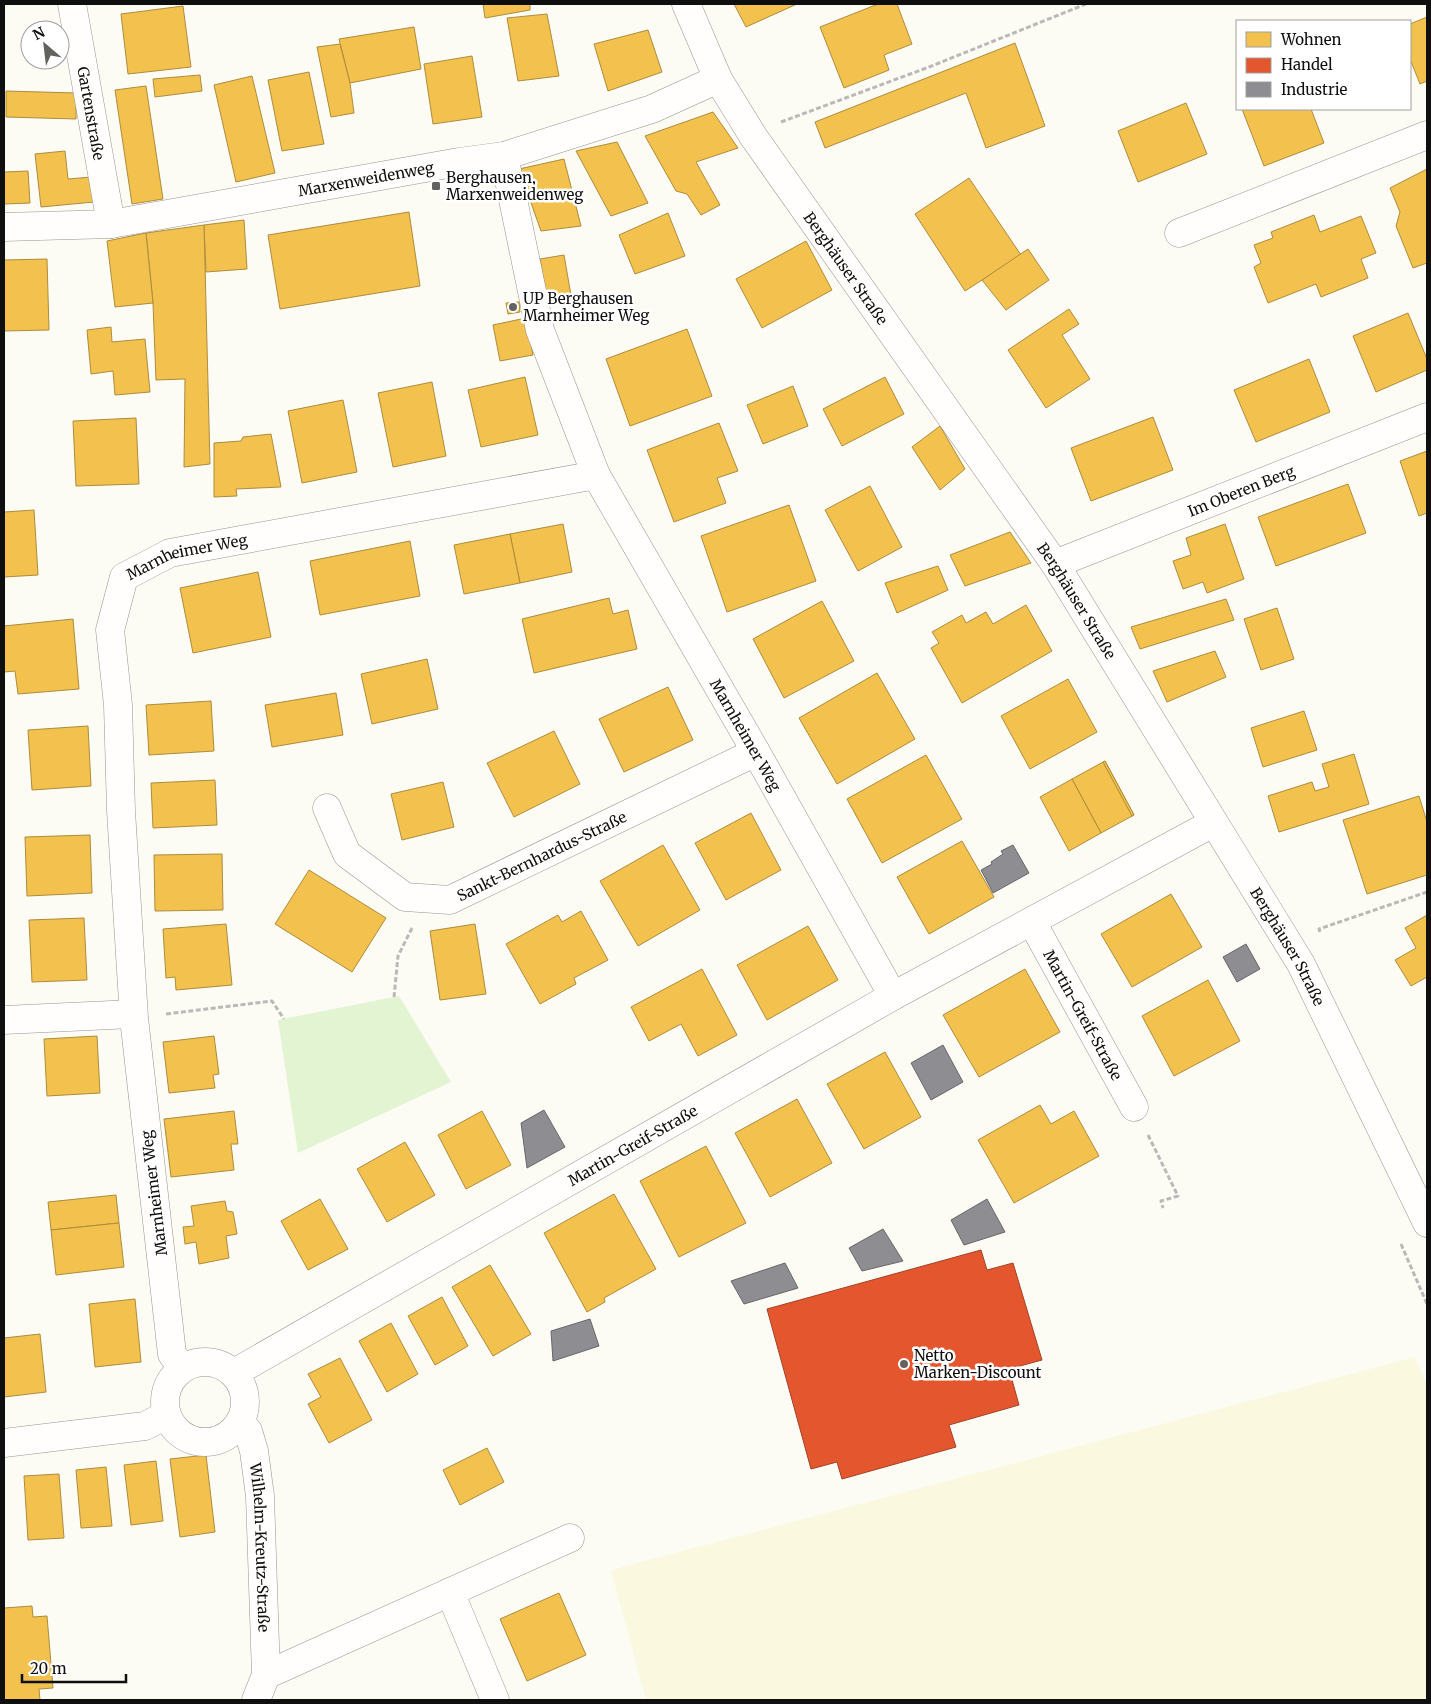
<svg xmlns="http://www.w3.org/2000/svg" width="1431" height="1704" font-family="Merriweather,serif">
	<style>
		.farmland { fill: #faf9df }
		.green { fill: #e3f4d2 }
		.homes { fill: #f2c14e; stroke: #ae8c3b }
		.shops { fill: #e4572e; stroke: #a44125 }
		.industry { fill: #8d8d92; stroke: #67676b }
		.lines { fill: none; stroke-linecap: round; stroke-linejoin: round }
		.minor-casing { stroke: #969592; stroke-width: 29 }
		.tertiary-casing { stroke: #969592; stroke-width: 29 }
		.path { stroke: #b9b9b8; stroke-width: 3; stroke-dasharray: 5 2.5; stroke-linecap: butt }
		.minor { stroke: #fffefd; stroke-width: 28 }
		.tertiary { stroke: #fffefd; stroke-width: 28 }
		.poi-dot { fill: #62625f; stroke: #fff; stroke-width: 2 }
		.labels { text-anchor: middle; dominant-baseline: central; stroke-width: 5; stroke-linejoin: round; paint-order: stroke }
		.street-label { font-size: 15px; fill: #0f0f0f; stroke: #fff }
		.poi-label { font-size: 15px; fill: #0f0f0f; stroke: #fff; text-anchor: start }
	</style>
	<rect width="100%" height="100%" fill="#fcfbf4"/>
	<!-- farmland -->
	<path class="farmland" d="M1415,1357L1427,1385V1700H646L611,1570Z"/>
	<!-- green -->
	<path class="green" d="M399,996L451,1082L298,1153L278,1020Z"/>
	<!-- homes -->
	<g class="homes">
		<path d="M483,4H530V10L485,18Z"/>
		<path d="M734,4H797L746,27Z"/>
		<path d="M878,4H897L912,44L884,55L889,70L844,88L820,27Z"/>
		<path d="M183,6L191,67L128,74L121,14Z"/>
		<path d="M547,14L559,76L518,81L507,18Z"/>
		<path d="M1427,17V81L1420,84L1410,59V24Z"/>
		<path d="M414,27L421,69L350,83L339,39Z"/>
		<path d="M648,30L662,72L608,91L594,44Z"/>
		<path d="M1015,43L1045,126L986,148L966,93L825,148L815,122Z"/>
		<path d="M340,44L350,83L354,113L331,117L317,47Z"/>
		<path d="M472,56L482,117L433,124L424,64Z"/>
		<path d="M309,72L324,144L282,151L268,80Z"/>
		<path d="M200,75L202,91L155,97L153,79Z"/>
		<path d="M252,76L275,173L236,182L214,85Z"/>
		<path d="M146,86L163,199L132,204L115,90Z"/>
		<path d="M6,91L76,93V119L6,117Z"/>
		<path d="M1186,103L1207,154L1138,182L1118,131Z"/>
		<path d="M1242,109H1311L1324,143L1264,166Z"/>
		<path d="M713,112L738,148L696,162L720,205L701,215L687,194L676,191L645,136Z"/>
		<path d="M617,142L648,203L611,216L576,151Z"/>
		<path d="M65,151L68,179L91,177L94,202L41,207L35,154Z"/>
		<path d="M564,159L581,226L541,231L519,169Z"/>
		<path d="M1427,169V263L1413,268L1396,226L1400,212L1390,188Z"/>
		<path d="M28,171L30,203L4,204V172Z"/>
		<path d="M969,178L1021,255L965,291L915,214Z"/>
		<path d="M409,212L420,286L280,309L268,235Z"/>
		<path d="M668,213L685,256L635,274L619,235Z"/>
		<path d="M1314,215L1320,232L1361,216L1376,253L1361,259L1368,278L1321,297L1316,284L1268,303L1254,267L1261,263L1254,245L1273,238L1271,232Z"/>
		<path d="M244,220L247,269L206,272L204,225Z"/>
		<path d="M204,225L210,464L184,467L185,379L156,380L153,303L146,233Z"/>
		<path d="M146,233L153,303L115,307L107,241Z"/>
		<path d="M806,241L832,290L762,328L736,279Z"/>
		<path d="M1028,249L1049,280L1006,310L982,280Z"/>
		<path d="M564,255L572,301L548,306L540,259Z"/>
		<path d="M47,259L49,330L4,331V260Z"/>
		<path d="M519,302L520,312L508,314L506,303Z"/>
		<path d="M1069,309L1079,324L1062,335L1090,379L1046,408L1008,350Z"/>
		<path d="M1408,313L1427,359V370L1376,392L1353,336Z"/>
		<path d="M526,318L533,355L500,361L493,325Z"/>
		<path d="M111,327L112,342L145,339L150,392L115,395L113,371L91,374L87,330Z"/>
		<path d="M687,329L712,396L630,426L606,359Z"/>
		<path d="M1309,359L1330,412L1256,442L1234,390Z"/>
		<path d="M525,377L538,435L481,447L468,390Z"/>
		<path d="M885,377L904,414L842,446L823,409Z"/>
		<path d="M432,382L446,456L393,467L378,393Z"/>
		<path d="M793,386L808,426L763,444L747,405Z"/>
		<path d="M343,400L357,472L302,483L288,411Z"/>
		<path d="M1153,417L1173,470L1091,501L1071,448Z"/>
		<path d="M136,418L139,484L76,486L73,421Z"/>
		<path d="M719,423L738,471L717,478L726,503L674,522L647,450Z"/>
		<path d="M940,426L965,469L940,490L912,447Z"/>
		<path d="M271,434L281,487L236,489L237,496L214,497V443L241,441L243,437Z"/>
		<path d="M1427,451V513L1419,516L1400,461Z"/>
		<path d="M1348,484L1366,533L1276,566L1258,517Z"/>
		<path d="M870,486L902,547L858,571L825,510Z"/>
		<path d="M789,505L816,581L727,612L701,536Z"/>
		<path d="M34,510L38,575L4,577V512Z"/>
		<path d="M563,524L572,572L520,583L510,534Z"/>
		<path d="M1225,524L1244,579L1207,593L1203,582L1183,589L1173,561L1191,555L1186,538Z"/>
		<path d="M1010,532L1031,563L965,586L950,555Z"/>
		<path d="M510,534L520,583L464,594L454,545Z"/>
		<path d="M410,541L420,596L320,615L310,561Z"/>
		<path d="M938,566L948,590L897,613L885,583Z"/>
		<path d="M258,572L271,637L193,653L180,588Z"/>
		<path d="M609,598L613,614L628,610L637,649L534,673L522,619Z"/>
		<path d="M1226,599L1234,620L1140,649L1131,627Z"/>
		<path d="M822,601L854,661L784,698L753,639Z"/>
		<path d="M1026,605L1052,651L962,703L931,648L939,643L932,632L962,615L966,623L986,612L993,624Z"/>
		<path d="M1277,608L1294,659L1261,670L1244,619Z"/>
		<path d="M73,619L79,689L18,694L15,671L4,672V626Z"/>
		<path d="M1215,651L1226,677L1167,702L1153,671Z"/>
		<path d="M427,659L438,709L372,724L361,674Z"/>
		<path d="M877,673L915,739L837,784L799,718Z"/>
		<path d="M1068,679L1097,732L1030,769L1001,716Z"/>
		<path d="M668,687L693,740L624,772L599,719Z"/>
		<path d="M336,693L343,735L272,747L265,705Z"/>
		<path d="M211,701L214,751L149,755L146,705Z"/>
		<path d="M1304,711L1317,750L1263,767L1251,728Z"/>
		<path d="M88,726L91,786L32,790L28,730Z"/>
		<path d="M554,731L580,784L514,817L487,763Z"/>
		<path d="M1354,754L1369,804L1279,832L1268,796L1312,782L1315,791L1329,787L1322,764Z"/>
		<path d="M926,755L962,819L882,863L847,799Z"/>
		<path d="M1105,761L1134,815L1101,833L1072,779Z"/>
		<path d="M1105,761L1134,815L1132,816L1103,762Z"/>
		<path d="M1072,779L1101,833L1069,851L1040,797Z"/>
		<path d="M215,780L217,825L153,828L151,783Z"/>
		<path d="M443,782L454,827L402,840L391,794Z"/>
		<path d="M1419,796L1427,822V875L1367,894L1343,820Z"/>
		<path d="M751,813L781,870L726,900L695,843Z"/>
		<path d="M90,835L92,893L27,896L25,837Z"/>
		<path d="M962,841L994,897L929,934L897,877Z"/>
		<path d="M663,845L700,910L638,946L600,881Z"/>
		<path d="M222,854L223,910L155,911L154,855Z"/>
		<path d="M309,870L386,918L352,972L275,924Z"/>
		<path d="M1171,894L1202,947L1132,987L1101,934Z"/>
		<path d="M581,911L608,960L574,978L576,984L540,1004L506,944L558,915L562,922Z"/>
		<path d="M1427,915V977L1411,986L1395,960L1416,948L1405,928Z"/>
		<path d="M84,918L87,980L32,982L29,920Z"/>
		<path d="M226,924L232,985L176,990L175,977L166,978L163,929Z"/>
		<path d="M475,924L486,994L440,1000L430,931Z"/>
		<path d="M808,926L838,980L767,1020L737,965Z"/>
		<path d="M702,969L737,1035L698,1056L681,1024L649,1041L631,1007Z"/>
		<path d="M1025,969L1060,1032L979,1077L943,1015Z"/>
		<path d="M1208,980L1240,1041L1174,1076L1142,1016Z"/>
		<path d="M97,1036L100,1093L47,1096L44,1039Z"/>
		<path d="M214,1036L219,1074L213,1075L215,1088L169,1093L163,1042Z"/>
		<path d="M885,1052L921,1117L864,1149L827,1084Z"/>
		<path d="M797,1099L832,1163L770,1197L735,1133Z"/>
		<path d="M1040,1105L1051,1124L1074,1111L1099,1156L1014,1203L978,1140Z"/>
		<path d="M234,1111L238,1144H231L234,1170L171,1177L164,1119Z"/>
		<path d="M482,1111L511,1165L466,1189L438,1135Z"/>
		<path d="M405,1142L435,1195L387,1222L357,1169Z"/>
		<path d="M706,1146L746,1223L679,1257L640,1181Z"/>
		<path d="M614,1194L656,1269L604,1298L605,1302L587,1312L544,1233Z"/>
		<path d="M116,1195L119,1223L51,1230L48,1202Z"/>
		<path d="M320,1199L348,1249L308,1270L281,1221Z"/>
		<path d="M225,1201L227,1211L233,1212L237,1234L226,1236L229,1258L199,1264L196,1242L185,1244L183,1227L194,1226L191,1206Z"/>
		<path d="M119,1223L124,1267L56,1275L51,1230Z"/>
		<path d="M490,1265L531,1334L493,1356L452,1287Z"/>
		<path d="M442,1297L468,1346L435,1365L408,1316Z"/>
		<path d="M135,1299L141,1362L95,1367L89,1304Z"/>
		<path d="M391,1323L418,1374L387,1392L359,1341Z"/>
		<path d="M40,1334L46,1392L4,1397V1338Z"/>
		<path d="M340,1358L372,1420L329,1443L308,1404L321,1397L308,1374Z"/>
		<path d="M487,1448L504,1482L460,1505L443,1470Z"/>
		<path d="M206,1455L215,1532L180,1537L170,1459Z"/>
		<path d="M156,1461L163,1521L131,1525L124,1465Z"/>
		<path d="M106,1467L112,1526L81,1528L76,1470Z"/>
		<path d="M59,1474L64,1538L28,1540L24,1476Z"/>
		<path d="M559,1593L586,1655L527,1681L500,1619Z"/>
		<path d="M32,1606L33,1617L47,1616L53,1688L39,1689L40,1700H4V1608Z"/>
	</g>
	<!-- shops -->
	<path class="shops" d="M981,1250L987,1270L1013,1263L1042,1360L1009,1369L1019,1405L949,1425L956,1447L842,1479L837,1462L811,1469L767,1309Z"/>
	<!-- industry -->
	<g class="industry">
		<path d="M1013,845L1029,873L993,893L981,870L992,864L991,862L1003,854L1001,851Z"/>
		<path d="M1246,944L1260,969L1237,982L1223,957Z"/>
		<path d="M943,1045L963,1082L931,1100L911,1063Z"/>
		<path d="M544,1110L565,1147L527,1168L521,1123Z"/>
		<path d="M987,1199L1005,1232L964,1245L951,1220Z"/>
		<path d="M883,1229L903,1261L862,1271L849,1248Z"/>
		<path d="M785,1263L798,1288L744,1304L731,1281Z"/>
		<path d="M590,1319L599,1346L553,1361L551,1331Z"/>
	</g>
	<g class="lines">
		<defs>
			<g id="minor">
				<path id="s1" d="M72,4L111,224"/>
				<path d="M504,156L540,330L596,475"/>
				<path id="s2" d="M4,227L111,224L459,162L504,156L652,109L718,79"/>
				<path d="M1179,233L1427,135"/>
				<path id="s3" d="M1055,564L1427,417"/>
				<path id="s4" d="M327,808L347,854L405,897L450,900L756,752"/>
				<path id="s5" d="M1032,922L1134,1107"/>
				<path d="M4,1020L133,1014"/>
				<circle cx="205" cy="1402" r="40"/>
				<path id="s6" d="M182,1368L172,1354L134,1018L121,811L118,705L110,630L124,577L170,553L596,475L756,752L893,996"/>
				<path id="s7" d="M234,1373L893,996L1213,823"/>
				<path id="s8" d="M240,1423L248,1431L254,1451L260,1496L266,1675L256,1700"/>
				<path d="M4,1443L145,1426L166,1415"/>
				<path d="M450,1592L495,1700"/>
				<path d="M266,1675L570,1538"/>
			</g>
			<g id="tertiary">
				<path id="s9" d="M686,4L718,79L753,136L1055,564L1301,964L1427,1223"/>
			</g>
		</defs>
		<!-- minor casing -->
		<use href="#minor" class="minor-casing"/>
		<!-- tertiary casing -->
		<use href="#tertiary" class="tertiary-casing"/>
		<!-- path -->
		<g class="path">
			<path d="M781,122L929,67L1086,4"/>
			<path d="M1320,932L1319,929L1427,892"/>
			<path d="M394,997L398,956L412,928"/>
			<path d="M166,1014L272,1001L284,1019"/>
			<path d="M1148,1135L1178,1196L1161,1201L1163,1208"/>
			<path d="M1401,1244L1427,1304"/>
		</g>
		<!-- minor -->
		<use href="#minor" class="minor"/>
		<!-- tertiary -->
		<use href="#tertiary" class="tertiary"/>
	</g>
	<!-- markers -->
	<g class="poi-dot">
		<rect x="431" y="181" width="10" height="10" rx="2.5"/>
		<circle cx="513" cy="307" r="5"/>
		<circle cx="904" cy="1364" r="5"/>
	</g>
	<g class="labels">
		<!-- street labels -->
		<g class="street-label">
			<text stroke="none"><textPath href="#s1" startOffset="111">Gartenstraße</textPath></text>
			<text stroke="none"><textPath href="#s2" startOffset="366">Marxenweidenweg</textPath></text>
			<text stroke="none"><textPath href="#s9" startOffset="310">Berghäuser Straße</textPath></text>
			<text stroke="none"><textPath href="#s3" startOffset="200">Im Oberen Berg</textPath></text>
			<text stroke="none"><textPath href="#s6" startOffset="866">Marnheimer Weg</textPath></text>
			<text stroke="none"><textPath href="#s9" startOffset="715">Berghäuser Straße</textPath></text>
			<text stroke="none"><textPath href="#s6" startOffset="1584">Marnheimer Weg</textPath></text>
			<text stroke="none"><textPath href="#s4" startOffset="269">Sankt-Bernhardus-Straße</textPath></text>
			<text stroke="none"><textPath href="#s9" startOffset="1120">Berghäuser Straße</textPath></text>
			<text stroke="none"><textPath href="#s5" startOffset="106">Martin-Greif-Straße</textPath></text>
			<text stroke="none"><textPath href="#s7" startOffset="459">Martin-Greif-Straße</textPath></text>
			<text transform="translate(154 1193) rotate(-97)">Marnheimer Weg</text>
			<text stroke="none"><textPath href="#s8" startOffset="129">Wilhelm-Kreutz-Straße</textPath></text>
		</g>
		<!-- poi labels -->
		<g class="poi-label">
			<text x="446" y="177">Berghausen,<tspan x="446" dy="17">Marxenweidenweg</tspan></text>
			<text x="523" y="298">UP Berghausen<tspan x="523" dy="17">Marnheimer Weg</tspan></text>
			<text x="914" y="1355">Netto<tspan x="914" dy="17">Marken-Discount</tspan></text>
		</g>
	</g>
	<!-- border -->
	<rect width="1431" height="1704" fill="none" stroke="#0f0f0f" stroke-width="10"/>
	<!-- legend -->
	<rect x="1236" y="20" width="175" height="90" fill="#ffffff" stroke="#9f9f9f"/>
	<rect x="1246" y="32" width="25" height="15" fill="#f2c14e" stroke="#9f9f9f"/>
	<text x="1281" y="45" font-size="15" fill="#0f0f0f">Wohnen</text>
	<rect x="1246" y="58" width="25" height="15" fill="#e4572e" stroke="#9f9f9f"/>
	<text x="1281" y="70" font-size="15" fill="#0f0f0f">Handel</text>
	<rect x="1246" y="82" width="25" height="15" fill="#8d8d92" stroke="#9f9f9f"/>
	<text x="1281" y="95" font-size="15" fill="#0f0f0f">Industrie</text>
	<!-- north arrow -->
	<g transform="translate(45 45) rotate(332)"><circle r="24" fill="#ffffff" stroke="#9f9f9f"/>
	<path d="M0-4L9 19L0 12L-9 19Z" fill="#62625f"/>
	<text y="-8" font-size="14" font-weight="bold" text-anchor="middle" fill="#0f0f0f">N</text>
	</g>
	<!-- scale -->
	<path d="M22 1674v8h104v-8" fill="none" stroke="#0f0f0f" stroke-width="2.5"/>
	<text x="30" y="1674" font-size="15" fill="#0f0f0f" stroke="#ffffff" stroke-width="4" paint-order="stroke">20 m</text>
</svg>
